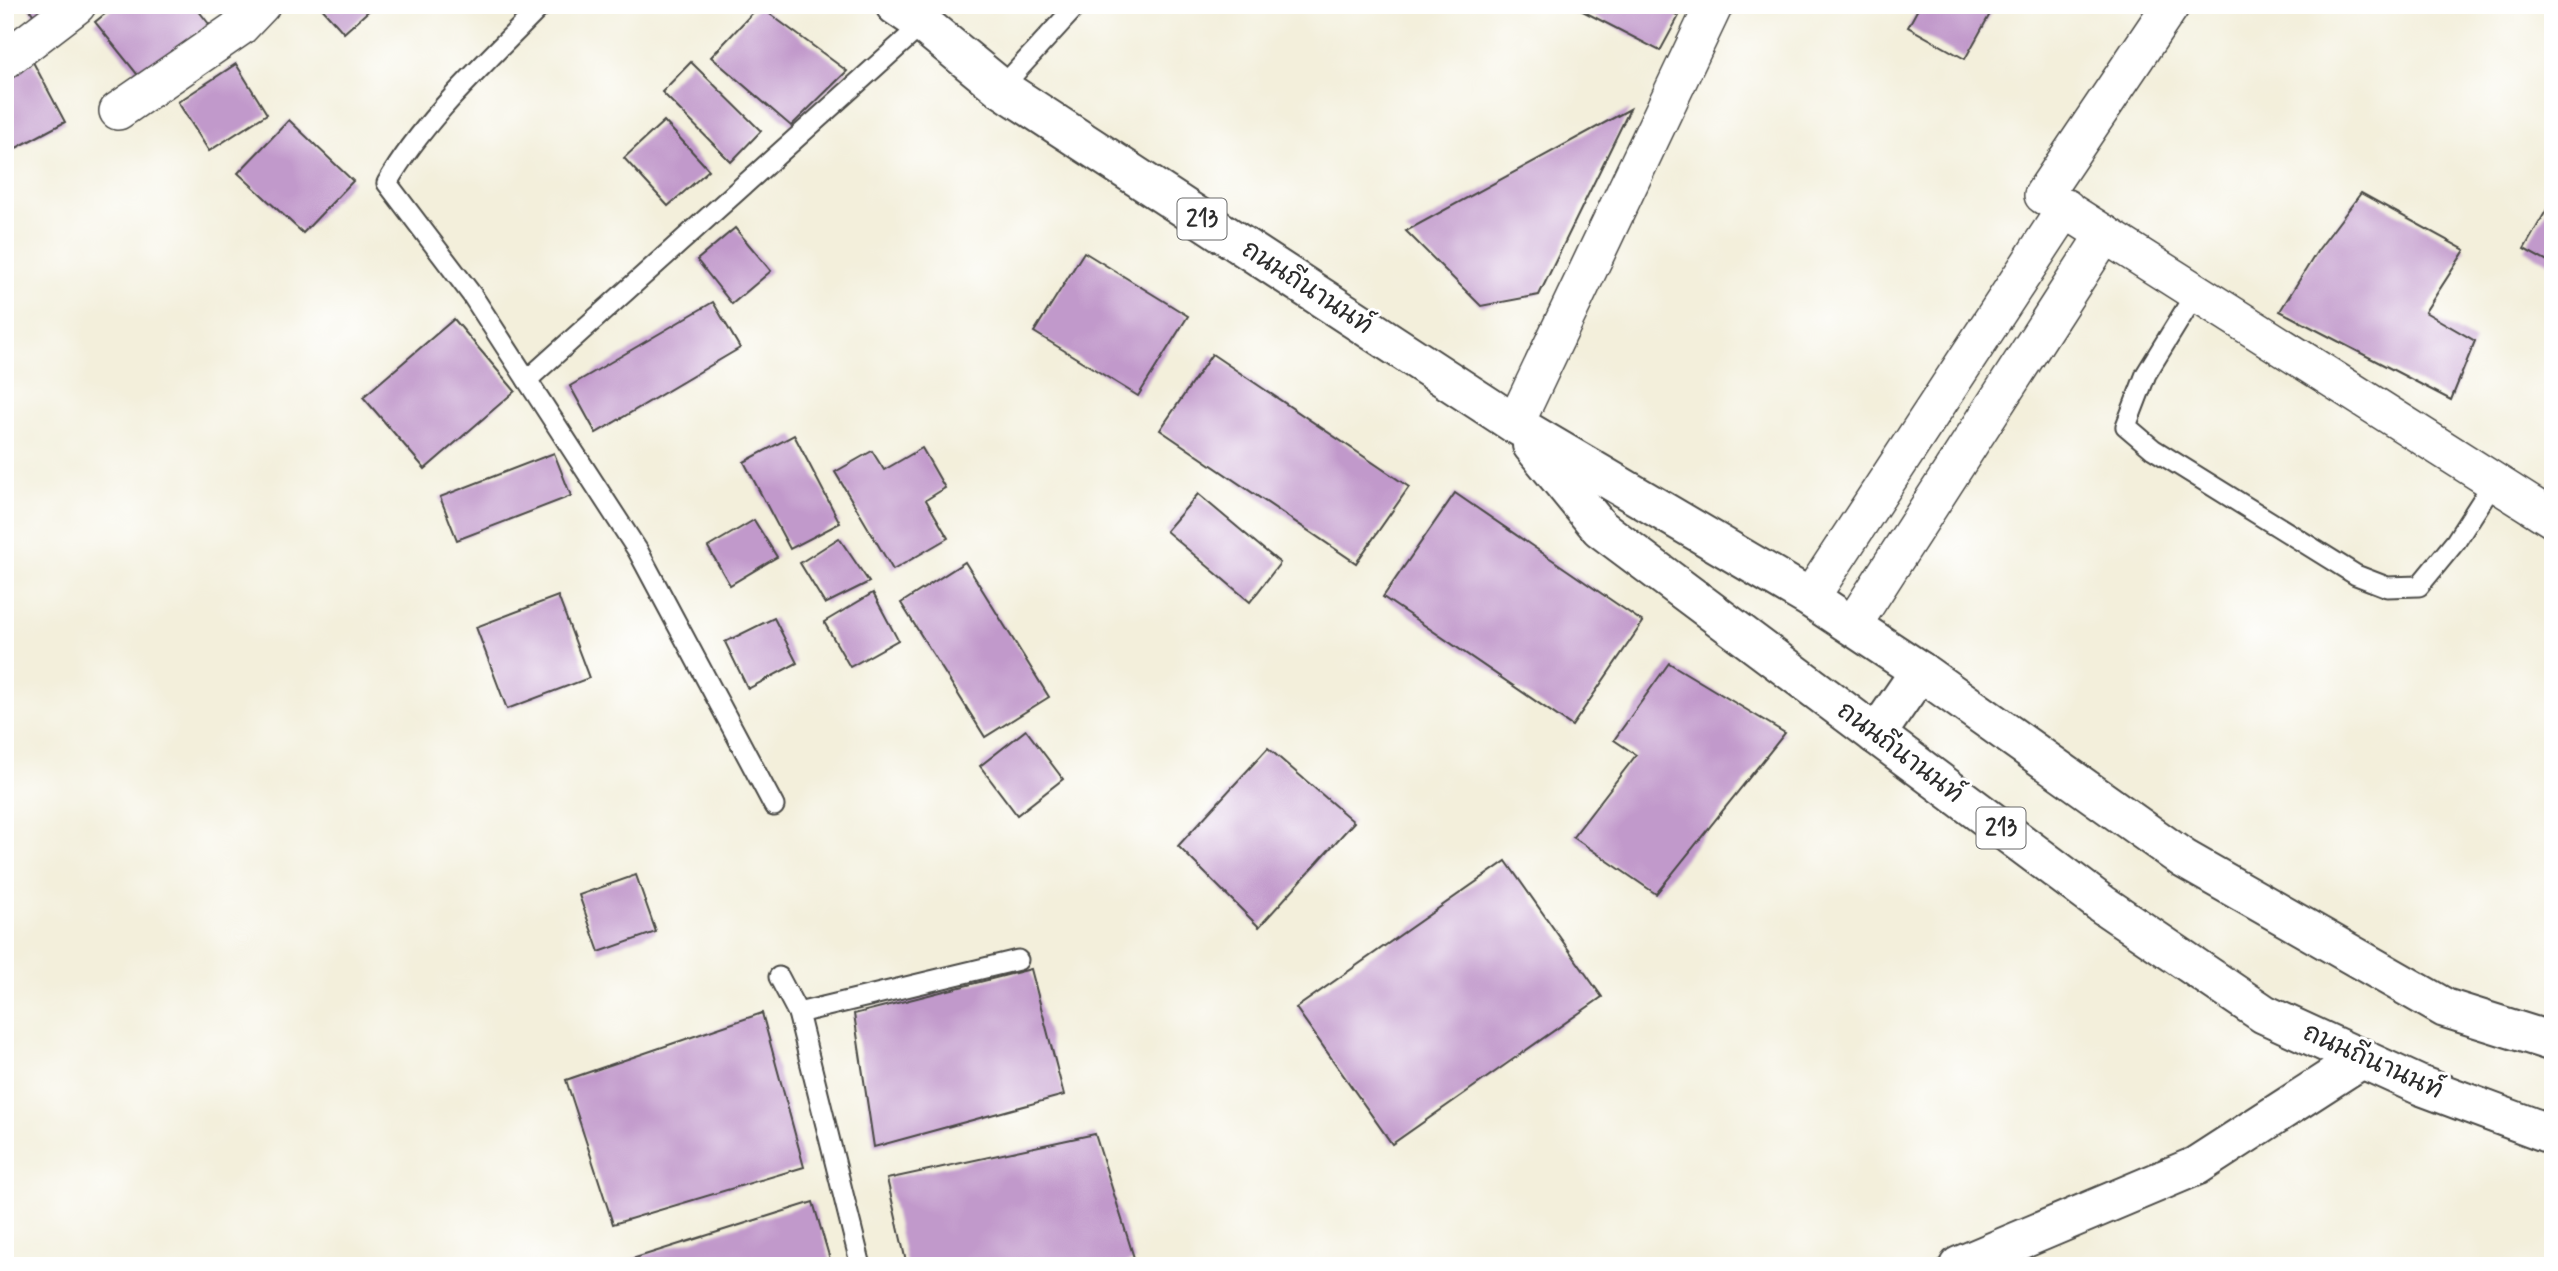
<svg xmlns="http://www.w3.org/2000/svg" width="2558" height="1271" font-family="Mynerve,'Playpen Sans Thai',sans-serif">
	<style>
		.building { fill: #c199cb }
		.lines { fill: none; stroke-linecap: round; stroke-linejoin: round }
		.service-casing { stroke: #494845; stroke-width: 23 }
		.minor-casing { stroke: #494845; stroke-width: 40 }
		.tertiary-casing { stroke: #494845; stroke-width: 42 }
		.primary-casing { stroke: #494845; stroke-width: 42 }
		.service { stroke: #fff; stroke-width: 19 }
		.minor { stroke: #fff; stroke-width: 37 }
		.tertiary { stroke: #fff; stroke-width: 38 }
		.primary { stroke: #fff; stroke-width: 38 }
		.labels { text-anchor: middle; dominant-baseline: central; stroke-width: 6; stroke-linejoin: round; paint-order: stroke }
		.shield { fill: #fff; stroke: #6b6b6b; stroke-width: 2 }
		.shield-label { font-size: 24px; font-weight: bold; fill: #2b2b2b }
		.street-label { font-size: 26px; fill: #2b2b2b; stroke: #fff }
	</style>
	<rect width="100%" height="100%" fill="#fff"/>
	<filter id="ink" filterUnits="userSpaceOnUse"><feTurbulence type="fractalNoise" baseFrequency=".0143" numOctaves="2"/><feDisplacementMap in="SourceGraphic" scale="14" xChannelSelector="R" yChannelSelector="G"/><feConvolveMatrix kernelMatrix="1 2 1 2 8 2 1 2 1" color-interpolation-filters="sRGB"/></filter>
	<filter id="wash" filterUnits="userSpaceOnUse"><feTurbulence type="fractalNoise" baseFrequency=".00686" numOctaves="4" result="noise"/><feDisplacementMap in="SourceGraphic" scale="28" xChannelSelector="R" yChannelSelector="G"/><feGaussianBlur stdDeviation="1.57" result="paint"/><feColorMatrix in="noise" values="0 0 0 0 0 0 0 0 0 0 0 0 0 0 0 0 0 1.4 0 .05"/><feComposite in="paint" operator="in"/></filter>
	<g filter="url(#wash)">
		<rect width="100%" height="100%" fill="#f3efdb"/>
		<g id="blocks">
			<!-- building -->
			<g class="building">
				<path d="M27,5H45L51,13L38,22Z"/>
				<path d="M116,5H194L209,24L141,79L95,22Z"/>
				<path d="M319,5H375L344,33Z"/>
				<path d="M1571,5H1658L1679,16L1660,51Z"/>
				<path d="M1920,5H1995L1965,59L1908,27Z"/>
				<path d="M759,6L847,71L791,126L711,57Z"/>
				<path d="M33,62L65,122L5,154V76Z"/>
				<path d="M691,62L761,131L731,162L662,92Z"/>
				<path d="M236,64L267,114L209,151L178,102Z"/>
				<path d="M1630,109L1539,295L1481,306L1406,231Z"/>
				<path d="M289,120L353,181L303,233L238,173Z"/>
				<path d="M664,121L709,170L668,206L624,158Z"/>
				<path d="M2361,193L2465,250L2425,312L2475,341L2451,400L2280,311L2318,250Z"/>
				<path d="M2550,204L2553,206V265L2524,249Z"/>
				<path d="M735,228L771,271L732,304L697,260Z"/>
				<path d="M1084,252L1188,316L1138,396L1034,332Z"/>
				<path d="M713,302L740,348L596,433L570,386Z"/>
				<path d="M454,319L515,391L425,469L363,397Z"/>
				<path d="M1212,354L1409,487L1356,563L1160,430Z"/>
				<path d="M794,435L840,523L790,549L744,462Z"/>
				<path d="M922,448L945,488L926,500L948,538L893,570L835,472L872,451L884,470Z"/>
				<path d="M554,453L571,496L457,540L440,497Z"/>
				<path d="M1455,493L1643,622L1572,726L1383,597Z"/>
				<path d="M1198,494L1280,563L1250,602L1166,531Z"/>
				<path d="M754,520L777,557L730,585L708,547Z"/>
				<path d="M839,538L869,582L825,604L800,563Z"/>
				<path d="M965,562L1049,697L985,737L901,603Z"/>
				<path d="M873,593L898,640L850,667L824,622Z"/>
				<path d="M558,596L589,678L507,709L476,627Z"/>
				<path d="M774,618L797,663L748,689L725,642Z"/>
				<path d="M1669,663L1785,733L1656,894L1573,837L1636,755L1614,740Z"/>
				<path d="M1026,730L1063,779L1017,815L980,766Z"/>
				<path d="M1268,748L1354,822L1259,927L1178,846Z"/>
				<path d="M1506,861L1602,997L1392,1144L1296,1008Z"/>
				<path d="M636,875L656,932L599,952L579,895Z"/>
				<path d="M1031,969L1064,1095L874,1147L854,1014Z"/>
				<path d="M762,1013L804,1167L613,1224L566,1080Z"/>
				<path d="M1095,1134L1135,1261L1116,1266H907L887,1179Z"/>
				<path d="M813,1202L832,1266H613V1265Z"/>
			</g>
		</g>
	</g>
	<g filter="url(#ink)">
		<use href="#blocks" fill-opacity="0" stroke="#494845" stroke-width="2"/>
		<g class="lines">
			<defs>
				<g id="service">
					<path d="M542,5C488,61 426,116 387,183L472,295L638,551L774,806"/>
					<path d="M1001,88L1077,5"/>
					<path d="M2197,291L2146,374L2126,426L2153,449L2356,575L2387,587L2419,586L2456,541L2494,482"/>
					<path d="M527,380L923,24"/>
					<path d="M779,977L798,1013L861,1266"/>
					<path d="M798,1013L1018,960"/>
				</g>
				<g id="minor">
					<path d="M2171,5L2043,195L2553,519"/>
					<path d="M5,60L77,5"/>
					<path d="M118,111L240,27L261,5"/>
					<path d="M1515,424L1714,5"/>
					<path d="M1810,598L2066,208"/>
					<path d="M1852,626L2105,234"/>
				</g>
				<path id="tertiary" d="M1959,1266L2196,1166L2363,1058"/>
				<g id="primary">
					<path d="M895,5L923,24L1001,88L1515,424L1810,598L1920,671L2184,859L2445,1008L2553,1042"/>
					<path d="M1532,445L1600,528L2102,904L2264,1014L2419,1085L2553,1135"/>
					<path d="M1876,735L1920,671"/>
				</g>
			</defs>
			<!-- service casing -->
			<use href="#service" class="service-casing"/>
			<!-- minor casing -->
			<use href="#minor" class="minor-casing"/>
			<!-- tertiary casing -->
			<use href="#tertiary" class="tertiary-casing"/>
			<!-- primary casing -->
			<use href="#primary" class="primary-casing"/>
			<!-- service -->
			<use href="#service" class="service"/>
			<!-- minor -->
			<use href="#minor" class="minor"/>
			<!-- tertiary -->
			<use href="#tertiary" class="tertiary"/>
			<!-- primary -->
			<use href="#primary" class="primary"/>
		</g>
	</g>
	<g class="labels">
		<!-- shield labels -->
		<g class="shield">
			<rect x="1177.5" y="198.5" width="49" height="41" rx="5"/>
			<rect x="1976.5" y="807.5" width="49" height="41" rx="5"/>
		</g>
		<g class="shield-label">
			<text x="1202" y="219">213</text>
			<text x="2001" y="828">213</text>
		</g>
		<!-- street labels -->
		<g class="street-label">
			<text transform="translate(1307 288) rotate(33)">ถนนถีนานนท์</text>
			<text transform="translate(1900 753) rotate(37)">ถนนถีนานนท์</text>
			<text transform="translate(2373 1062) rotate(24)">ถนนถีนานนท์</text>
		</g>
	</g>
	<!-- margin -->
	<rect width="2558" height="1271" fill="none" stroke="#fff" stroke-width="28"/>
</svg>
